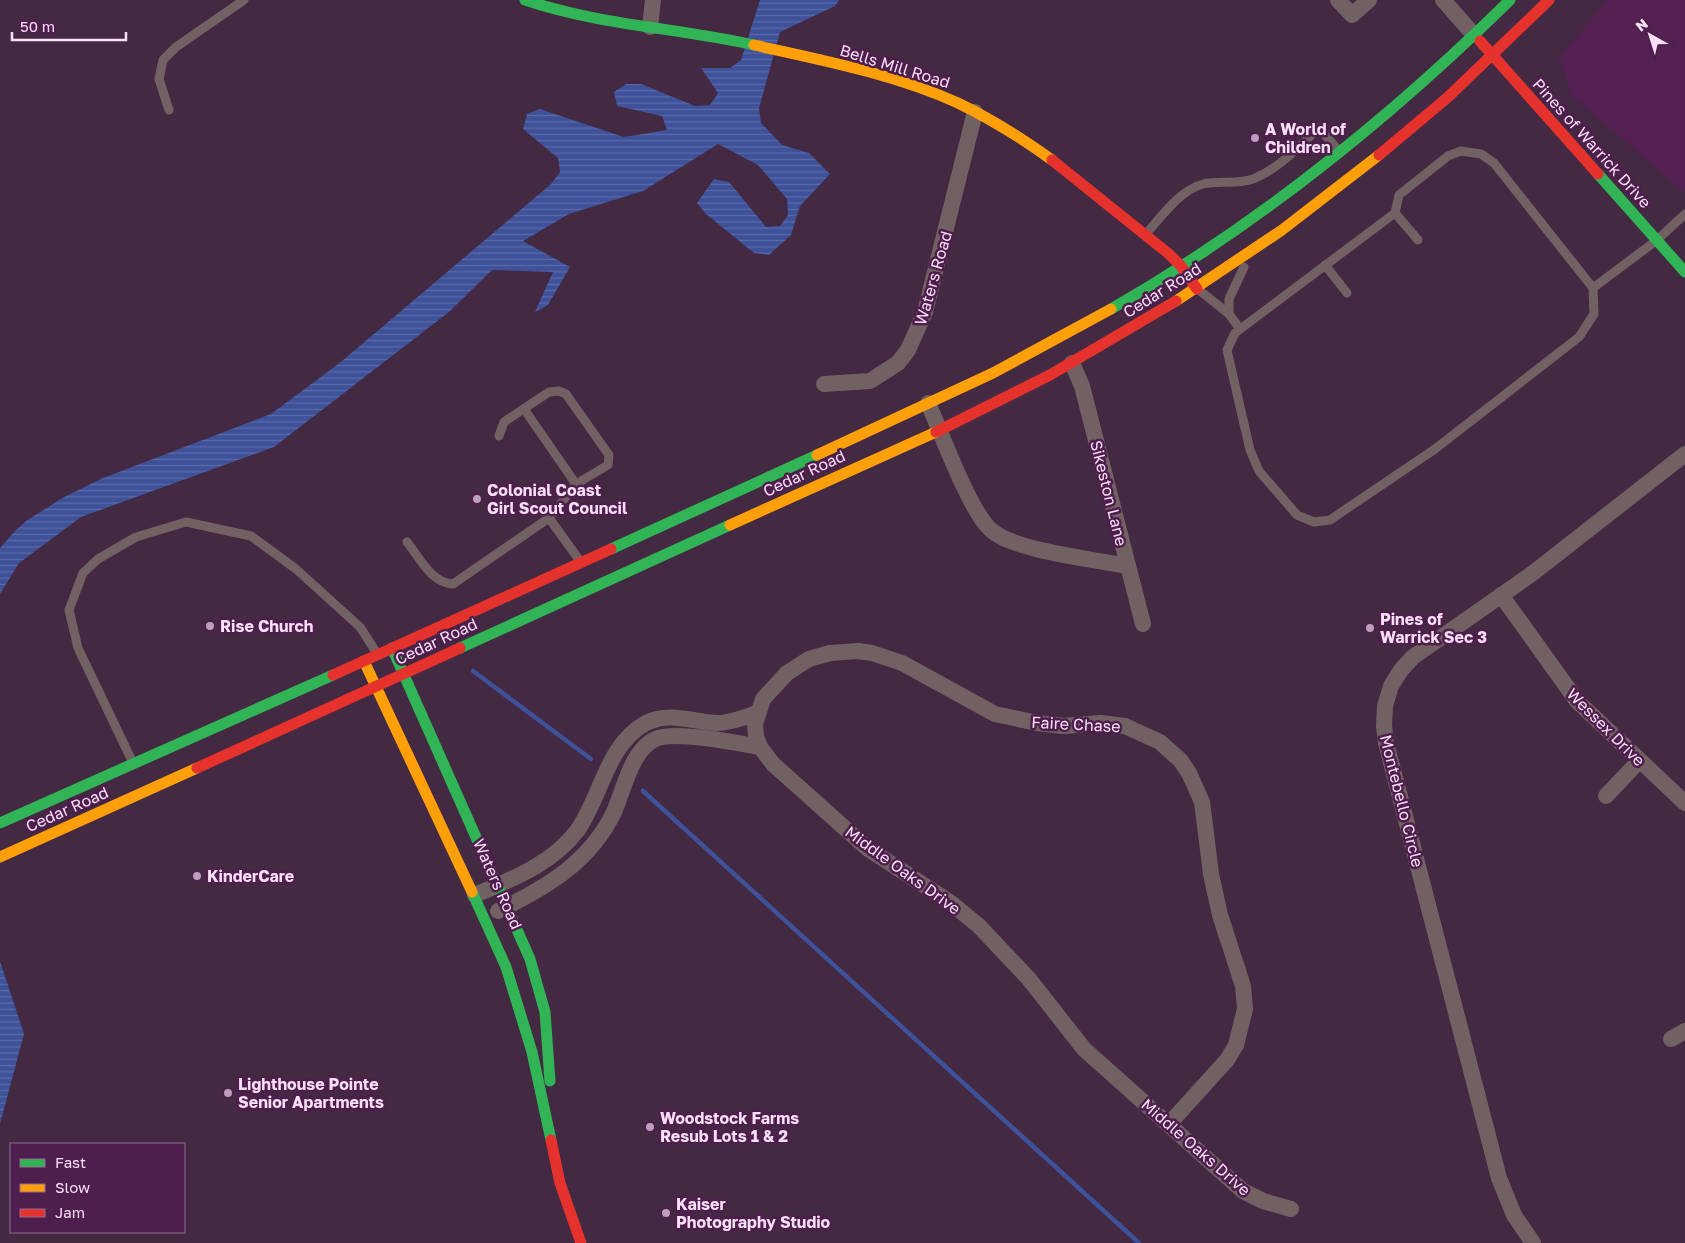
<svg xmlns="http://www.w3.org/2000/svg" width="1685" height="1243" font-family="'Golos Text',sans-serif">
	<style>
		.built { fill: #542152 }
		.water { fill: url(#water-rules) }
		.lines { fill: none; stroke-linecap: round; stroke-linejoin: round }
		.stream { stroke: #3e5199; stroke-width: 4.5 }
		.lane { stroke: #726163; stroke-width: 9 }
		.street { stroke: #726163; stroke-width: 16 }
		.fast { stroke: #30b455; stroke-width: 11 }
		.slow { stroke: #ff9f0a; stroke-width: 11 }
		.jam { stroke: #e5322d; stroke-width: 11 }
		.poi-dot { fill: #bc9fba; stroke: #4e1e4d; stroke-width: 2 }
		.labels { text-anchor: middle; dominant-baseline: central; stroke-width: 5; stroke-linejoin: round; paint-order: stroke }
		.street-label { font-size: 16px; fill: #fddffa; stroke: #4e1e4d }
		.poi-label { font-size: 16px; font-weight: bold; fill: #fddffa; stroke: #4e1e4d; text-anchor: start }
	</style>
	<defs>
		<pattern id="water-rules" width="6" height="5" patternUnits="userSpaceOnUse" patternTransform="scale(1.25)"><rect width="6" height="5" fill="#3e5199"/><path d="M0 2.5h6" fill="none" stroke="#5b6aa8"/></pattern>
	</defs>
	<rect width="100%" height="100%" fill="#432942"/>
	<!-- built -->
	<path class="built" d="M1607,0H1685V193L1572,96L1559,57Z"/>
	<!-- water -->
	<g class="water">
		<path d="M760,0H839L835,6L780,32L759,108L761,123L782,145L809,153L830,174L800,206L791,235L769,255L754,253L706,214L697,203L714,179L729,182L766,227L780,226L788,215L787,199L758,165L718,144L643,191L569,214L523,241L570,267L548,305L535,312L553,272L492,270L449,312L274,447L81,517L19,563L0,594V548L15,531L26,521L64,497L103,478L271,414L342,361L551,184L560,172L558,158L523,129L527,114L540,109L624,137L667,130L662,116L617,106L614,92L626,84H641L695,106L710,105L718,93L701,68H730L741,60Z"/>
		<path d="M0,961L24,1034L0,1124Z"/>
	</g>
	<g class="lines">
		<!-- stream -->
		<g class="stream">
			<path d="M473,671L591,759"/>
			<path d="M643,791L1139,1243"/>
		</g>
		<!-- lane -->
		<g class="lane">
			<path d="M169,110L159,79L163,60L176,47L244,0"/>
			<path d="M1395,213L1418,240"/>
			<path d="M1146,234C1161,217 1180,190 1203,184C1219,180 1237,185 1253,179C1280,168 1298,147 1319,128L1339,151"/>
			<path d="M1325,265L1347,293"/>
			<path d="M1593,288L1594,314L1579,337L1435,449L1330,520L1314,522L1297,515L1259,471L1250,450L1227,350L1235,333L1395,213L1399,195L1448,156L1461,151L1481,154L1494,163L1593,288L1657,240L1685,214"/>
			<path d="M1199,290L1229,314L1240,329"/>
			<path d="M1229,314V299L1244,267"/>
			<path d="M524,409L576,484"/>
			<path d="M499,436L504,422L549,392L559,391L566,394L609,455L608,465L576,484L549,518"/>
			<path d="M407,542C420,558 431,583 453,584L549,518L580,561"/>
			<path d="M133,763L78,648L69,610L83,573L98,559L136,537L186,522L251,536L296,569L360,627L376,652"/>
		</g>
		<!-- street -->
		<g class="street">
			<path d="M1338,0L1352,15L1369,0"/>
			<path d="M1443,0L1474,35"/>
			<path d="M650,27L653,0"/>
			<path d="M1072,363L1082,386L1143,624"/>
			<path d="M824,384L870,381L898,363L908,350L925,312L975,112"/>
			<path d="M928,403C941,432 970,512 991,530C1014,551 1094,559 1127,566"/>
			<path d="M1501,595L1577,701L1685,803"/>
			<path d="M1606,796L1639,761"/>
			<path d="M475,895C512,879 552,864 577,831C602,796 606,745 646,723C670,711 692,722 717,723C730,723 745,717 757,713"/>
			<path d="M498,911C547,887 590,862 614,812C624,789 632,747 658,738C679,731 737,743 760,747"/>
			<path d="M1671,1039L1685,1031"/>
			<path d="M1169,1124L1227,1060L1236,1045L1245,1009L1243,986L1220,915L1211,874L1202,802L1189,773L1181,761L1160,742L1125,726L1101,723L1064,726L1037,723L995,714L902,663L872,653L858,651L830,653L809,659L787,673L763,699L755,724L756,736L760,747L773,764L867,848L951,903L979,926L1029,979L1084,1049L1243,1191L1263,1201L1291,1209"/>
			<path d="M1533,1243L1514,1215L1499,1178L1386,743L1384,726L1385,706L1391,686L1401,670L1413,657L1533,573L1685,454"/>
		</g>
		<!-- fast -->
		<g class="fast">
			<path d="M525,0C599,25 678,28 754,45"/>
			<path d="M1598,174L1685,272"/>
			<path d="M1111,309C1258,225 1390,118 1510,0"/>
			<path d="M611,549L817,455"/>
			<path d="M392,648L530,959L545,1012L550,1081"/>
			<path d="M460,648L730,525"/>
			<path d="M0,823L333,675"/>
			<path d="M472,892L506,967L532,1052L551,1140"/>
		</g>
		<!-- slow -->
		<g class="slow">
			<path d="M754,45C822,60 894,74 958,103C991,119 1023,139 1052,160"/>
			<path d="M1176,301L1282,230L1379,155"/>
			<path d="M817,455L993,373L1111,309"/>
			<path d="M730,525L936,432"/>
			<path d="M364,661L472,892"/>
			<path d="M0,857L197,768"/>
		</g>
		<!-- jam -->
		<g class="jam">
			<path d="M1480,41L1598,174"/>
			<path d="M1379,155L1447,98L1549,0"/>
			<path d="M1052,160L1169,254L1181,266L1197,289"/>
			<path d="M936,432L1050,375L1176,301"/>
			<path d="M333,675L611,549"/>
			<path d="M197,768L460,648"/>
			<path d="M551,1140L560,1183L581,1243"/>
		</g>
	</g>
	<!-- markers -->
	<g class="poi-dot">
		<circle cx="1255" cy="138" r="5"/>
		<circle cx="477" cy="499" r="5"/>
		<circle cx="210" cy="626" r="5"/>
		<circle cx="1370" cy="628" r="5"/>
		<circle cx="197" cy="876" r="5"/>
		<circle cx="228" cy="1093" r="5"/>
		<circle cx="650" cy="1127" r="5"/>
		<circle cx="666" cy="1213" r="5"/>
	</g>
	<g class="labels">
		<!-- street labels -->
		<g class="street-label">
			<text transform="translate(895 66) rotate(17)">Bells Mill Road</text>
			<text transform="translate(1592 143) rotate(48)">Pines of Warrick Drive</text>
			<text transform="translate(933 278) rotate(-74)">Waters Road</text>
			<text transform="translate(1162 290) rotate(-32)">Cedar Road</text>
			<text transform="translate(804 473) rotate(-25)">Cedar Road</text>
			<text transform="translate(1109 493) rotate(76)">Sikeston Lane</text>
			<text transform="translate(436 641) rotate(-25)">Cedar Road</text>
			<text transform="translate(1076 724) rotate(3)">Faire Chase</text>
			<text transform="translate(1606 727) rotate(45)">Wessex Drive</text>
			<text transform="translate(1402 801) rotate(76)">Montebello Circle</text>
			<text transform="translate(67 809) rotate(-24)">Cedar Road</text>
			<text transform="translate(903 870) rotate(36)">Middle Oaks Drive</text>
			<text transform="translate(498 884) rotate(66)">Waters Road</text>
			<text transform="translate(1196 1147) rotate(41)">Middle Oaks Drive</text>
		</g>
		<!-- poi labels -->
		<g class="poi-label">
			<text x="1265" y="129">A World of<tspan x="1265" dy="18">Children</tspan></text>
			<text x="487" y="490">Colonial Coast<tspan x="487" dy="18">Girl Scout Council</tspan></text>
			<text x="1380" y="619">Pines of<tspan x="1380" dy="18">Warrick Sec 3</tspan></text>
			<text x="220" y="626">Rise Church</text>
			<text x="207" y="876">KinderCare</text>
			<text x="238" y="1084">Lighthouse Pointe<tspan x="238" dy="18">Senior Apartments</tspan></text>
			<text x="660" y="1118">Woodstock Farms<tspan x="660" dy="18">Resub Lots 1 &amp; 2</tspan></text>
			<text x="676" y="1204">Kaiser<tspan x="676" dy="18">Photography Studio</tspan></text>
		</g>
	</g>
	<!-- legend -->
	<rect x="10" y="1143" width="175" height="90" fill="#4e1e4d" stroke="#946b92"/>
	<rect x="20" y="1159" width="25" height="8" fill="#30b455" stroke="#946b92"/>
	<text x="55" y="1168" font-size="15" fill="#fddffa">Fast</text>
	<rect x="20" y="1184" width="25" height="8" fill="#ff9f0a" stroke="#946b92"/>
	<text x="55" y="1193" font-size="15" fill="#fddffa">Slow</text>
	<rect x="20" y="1209" width="25" height="8" fill="#e5322d" stroke="#946b92"/>
	<text x="55" y="1218" font-size="15" fill="#fddffa">Jam</text>
	<!-- north arrow -->
	<g transform="translate(1650 35) rotate(321)" stroke="#4e1e4d" stroke-width="4" paint-order="stroke">
	<path d="M0-4L9 19L0 12L-9 19Z" fill="#fddffa"/>
	<text y="-8" font-size="14" font-weight="bold" text-anchor="middle" fill="#fddffa">N</text>
	</g>
	<!-- scale -->
	<path d="M12 32v8h114v-8" fill="none" stroke="#fddffa" stroke-width="2.5"/>
	<text x="20" y="32" font-size="15" fill="#fddffa" stroke="#4e1e4d" stroke-width="4" paint-order="stroke">50 m</text>
</svg>
